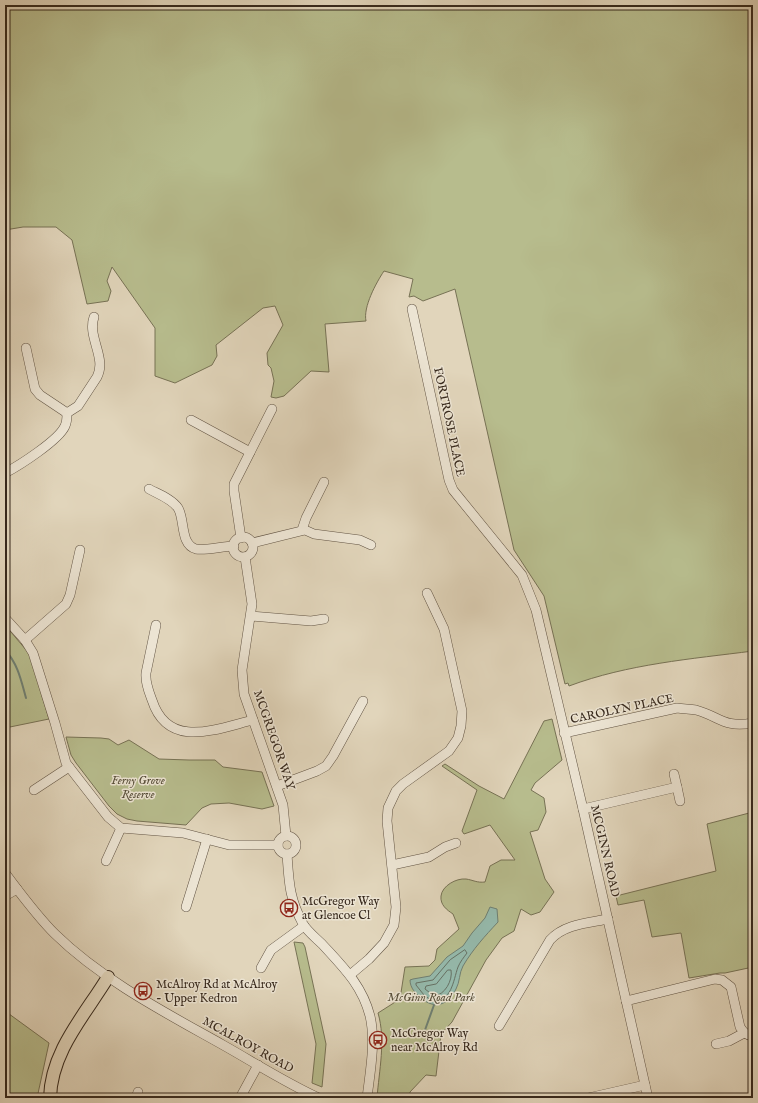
<svg xmlns="http://www.w3.org/2000/svg" width="758" height="1103" font-family="'IM FELL English',serif">
	<style>
		.green { fill: #b7bc8d; stroke: #777255 }
		.water { fill: #95b9ab; stroke: #6f7f72 }
		.lines { fill: none; stroke-linecap: round; stroke-linejoin: round }
		.shore { stroke: #667164; stroke-width: 1 }
		.stream { stroke: #6f7f72; stroke-width: 2 }
		.minor-casing { stroke: #625444; stroke-width: 10 }
		.major-casing { stroke: #37291d; stroke-width: 14 }
		.minor { stroke: #ece4d3; stroke-width: 9 }
		.major { stroke: #e1d5bb; stroke-width: 12 }
		.labels { text-anchor: middle; dominant-baseline: central; stroke-width: 3; stroke-linejoin: round; paint-order: stroke }
		.street-label { font-size: 12px; fill: #37291d; stroke: #ece4d3 }
		.park-label { font-size: 12px; font-style: italic; fill: #574e39; stroke: #ece4d3 }
		.poi-label { font-size: 12px; fill: #37291d; stroke: #ece4d3; text-anchor: start }
	</style>
	<rect width="100%" height="100%" fill="#e1d5bb"/>
	<filter id="stains"><feTurbulence type="fractalNoise" baseFrequency=".005" numOctaves="4"/><feColorMatrix values="0 0 0 0 .2 0 0 0 0 .09 0 0 0 0 .02 0 0 0 .5 -.17"/></filter>
	<radialGradient id="worn" r=".72"><stop offset=".6" stop-color="#630" stop-opacity="0"/><stop offset="1" stop-color="#630" stop-opacity=".3"/></radialGradient>
	<!-- green -->
	<g class="green">
		<path d="M5,5H753V640L751,641H753V651C691,659 628,664 569,686L568,683L565,684L544,596L514,550L455,289L423,301L414,296L409,297L413,279L384,271C376,283 363,307 366,321L325,324L329,372L311,371L284,396L276,398L271,397L274,381L271,368L268,365L267,353L283,325L275,306L263,308L216,345L217,356L212,365L175,383L155,376V328L112,267L107,281L111,291L108,301L87,304L72,240L56,227H23L5,230Z"/>
		<path d="M5,625L27,651L31,658L49,719L5,728Z"/>
		<path d="M552,719L562,760L535,783L531,790L544,798L546,812L538,830L530,832L545,879L554,892L540,912L531,915L521,909L514,931L502,938L486,960L452,1022L441,1034L436,1076L426,1075L410,1092L409,1098H377C379,1071 386,1040 378,1013L400,999L405,967L429,966L435,960L437,949L459,929L453,914C447,910 440,905 441,896C442,886 456,878 466,879C473,880 477,883 485,882L490,866L501,860H515L490,825L464,834L462,831L477,790L442,766L445,764L479,786L504,799L544,721Z"/>
		<path d="M66,737L101,738L109,739L118,745L129,740L159,759L189,760H215L223,767L262,772L274,806L262,809L229,803L211,804L202,808L186,825L137,821L127,819L117,814L109,806L76,763L71,755Z"/>
		<path d="M753,812V967L725,973H720L689,978L681,933L652,937L644,900L618,905L616,896L716,871L707,824Z"/>
		<path d="M294,942L303,943L305,947L326,1044L322,1087L312,1083L316,1044Z"/>
		<path d="M5,1011L49,1043L37,1098H5Z"/>
	</g>
	<!-- water -->
	<path class="water" d="M490,907L497,909L498,922C485,936 473,949 463,966C459,973 460,982 456,989C448,1005 435,1010 421,998C416,994 410,988 410,980L413,979L430,976L447,957L463,946L472,933L485,918Z"/>
	<g class="lines">
		<!-- shore -->
		<g class="shore">
			<path d="M465,950L467,953C464,957 460,962 458,967C453,981 452,1002 432,1001L424,995L416,985V983L433,980L450,960Z"/>
			<path d="M448,970H451C453,980 445,995 434,996L425,989L426,986L436,984Z"/>
		</g>
		<!-- stream -->
		<g class="stream">
			<path d="M5,650C18,664 21,680 26,698"/>
			<path d="M425,1030L434,1005"/>
		</g>
		<defs>
			<g id="minor">
				<path d="M412,309L449,480L453,490L522,575L536,610L583,809L648,1098"/>
				<path d="M26,348L35,389L40,395L67,413"/>
				<path d="M191,420L250,452"/>
				<path d="M5,473C20,465 59,440 65,426C67,422 67,417 67,413L78,406L97,377C107,358 87,337 94,317"/>
				<path d="M149,489C158,494 172,499 178,508C185,519 180,545 196,549C205,551 223,546 234,546"/>
				<path d="M302,530L306,518L324,482"/>
				<circle cx="243" cy="547" r="10"/>
				<path d="M241,538L234,491V484L272,409"/>
				<path d="M252,543L305,530L314,534L360,540L371,545"/>
				<path d="M245,557L252,604L242,670L244,694L283,805L286,836"/>
				<path d="M251,616L311,621L324,619"/>
				<path d="M5,618L25,640L33,653L55,723L66,763L108,817L121,828L183,833L229,845H278"/>
				<path d="M156,625L146,673C145,683 149,692 152,700C168,750 216,729 253,720"/>
				<path d="M25,640L66,604L70,595L80,550"/>
				<path d="M564,733L677,708C684,709 690,709 696,710C721,717 723,728 753,723"/>
				<path d="M277,786L317,771L326,766L333,756L363,701"/>
				<path d="M677,787L680,801"/>
				<path d="M34,790L69,767"/>
				<path d="M583,809L677,787L674,774"/>
				<circle cx="287" cy="845" r="9"/>
				<path d="M287,854C289,882 289,898 303,924C307,931 316,938 322,944C343,967 362,985 370,1016C376,1042 370,1072 367,1098"/>
				<path d="M106,861L121,828"/>
				<path d="M392,865L429,857L445,847L456,843"/>
				<path d="M5,873C21,894 36,915 55,934C102,980 166,1013 223,1045C255,1063 286,1083 319,1098"/>
				<path d="M5,896L17,889"/>
				<path d="M186,907L207,839"/>
				<path d="M261,968L271,950L304,926"/>
				<path d="M350,975L369,959L384,943L394,925L396,907L387,821L388,808L396,791L403,784L449,751L458,738L461,726L462,711L444,629L427,593"/>
				<path d="M626,1001L715,979L722,980L731,987L740,1027C744,1033 746,1035 753,1036"/>
				<path d="M499,1026L550,940C564,924 588,923 608,919"/>
				<path d="M716,1044L729,1041L744,1033"/>
				<path d="M136,1098L138,1092"/>
				<path d="M240,1098L258,1065"/>
				<path d="M588,1098L645,1085"/>
			</g>
			<path id="major" d="M50,1098C51,1051 85,1015 108,977"/>
		</defs>
		<!-- minor casing -->
		<use href="#minor" class="minor-casing"/>
		<!-- major casing -->
		<use href="#major" class="major-casing"/>
		<!-- minor -->
		<use href="#minor" class="minor"/>
		<!-- major -->
		<use href="#major" class="major"/>
	</g>
	<!-- icons -->
	<defs>
		<symbol id="bus-ring" viewBox="-11 -11 22 22"><circle r="9.5" fill="#ece4d3" stroke="#8f2418" stroke-width="1.5"/><path d="M-5-6H5V4H4V6H2V4H-2V6H-4V4H-5ZM-3.5-4V0h7V-4ZM-3.5 1.2v1.5H-2V1.2ZM2 1.2v1.5H3.5V1.2Z" fill="#8f2418"/></symbol>
	</defs>
	<g fill-rule="evenodd">
		<use href="#bus-ring" x="279" y="898" width="20" height="20"/>
		<use href="#bus-ring" x="133" y="981" width="20" height="20"/>
		<use href="#bus-ring" x="368" y="1030" width="20" height="20"/>
	</g>
	<g class="labels">
		<!-- street labels -->
		<g class="street-label">
			<text transform="translate(449 422) rotate(78)">FORTROSE PLACE</text>
			<text transform="translate(622 709) rotate(-12)">CAROLYN PLACE</text>
			<text transform="translate(274 740) rotate(71)">MCGREGOR WAY</text>
			<text transform="translate(605 851) rotate(77)">MCGINN ROAD</text>
			<text transform="translate(248 1045) rotate(29)">MCALROY ROAD</text>
		</g>
		<!-- park labels -->
		<g class="park-label">
			<text x="138" y="780">Ferny Grove<tspan x="138" dy="14">Reserve</tspan></text>
			<text x="431" y="997">McGinn Road Park</text>
		</g>
		<!-- poi labels -->
		<g class="poi-label">
			<text x="302" y="901">McGregor Way<tspan x="302" dy="14">at Glencoe Cl</tspan></text>
			<text x="156" y="984">McAlroy Rd at McAlroy<tspan x="156" dy="14">- Upper Kedron</tspan></text>
			<text x="391" y="1033">McGregor Way<tspan x="391" dy="14">near McAlroy Rd</tspan></text>
		</g>
	</g>
	<!-- margin -->
	<rect width="758" height="1103" fill="none" stroke="#e1d5bb" stroke-width="20"/>
	<rect x="6" y="6" width="746" height="1091" fill="none" stroke="#37291d" stroke-width="2"/>
	<rect x="10" y="10" width="738" height="1083" fill="none" stroke="#37291d"/>
	<rect width="100%" height="100%" filter="url(#stains)"/>
	<rect width="100%" height="100%" fill="url(#worn)"/>
</svg>
